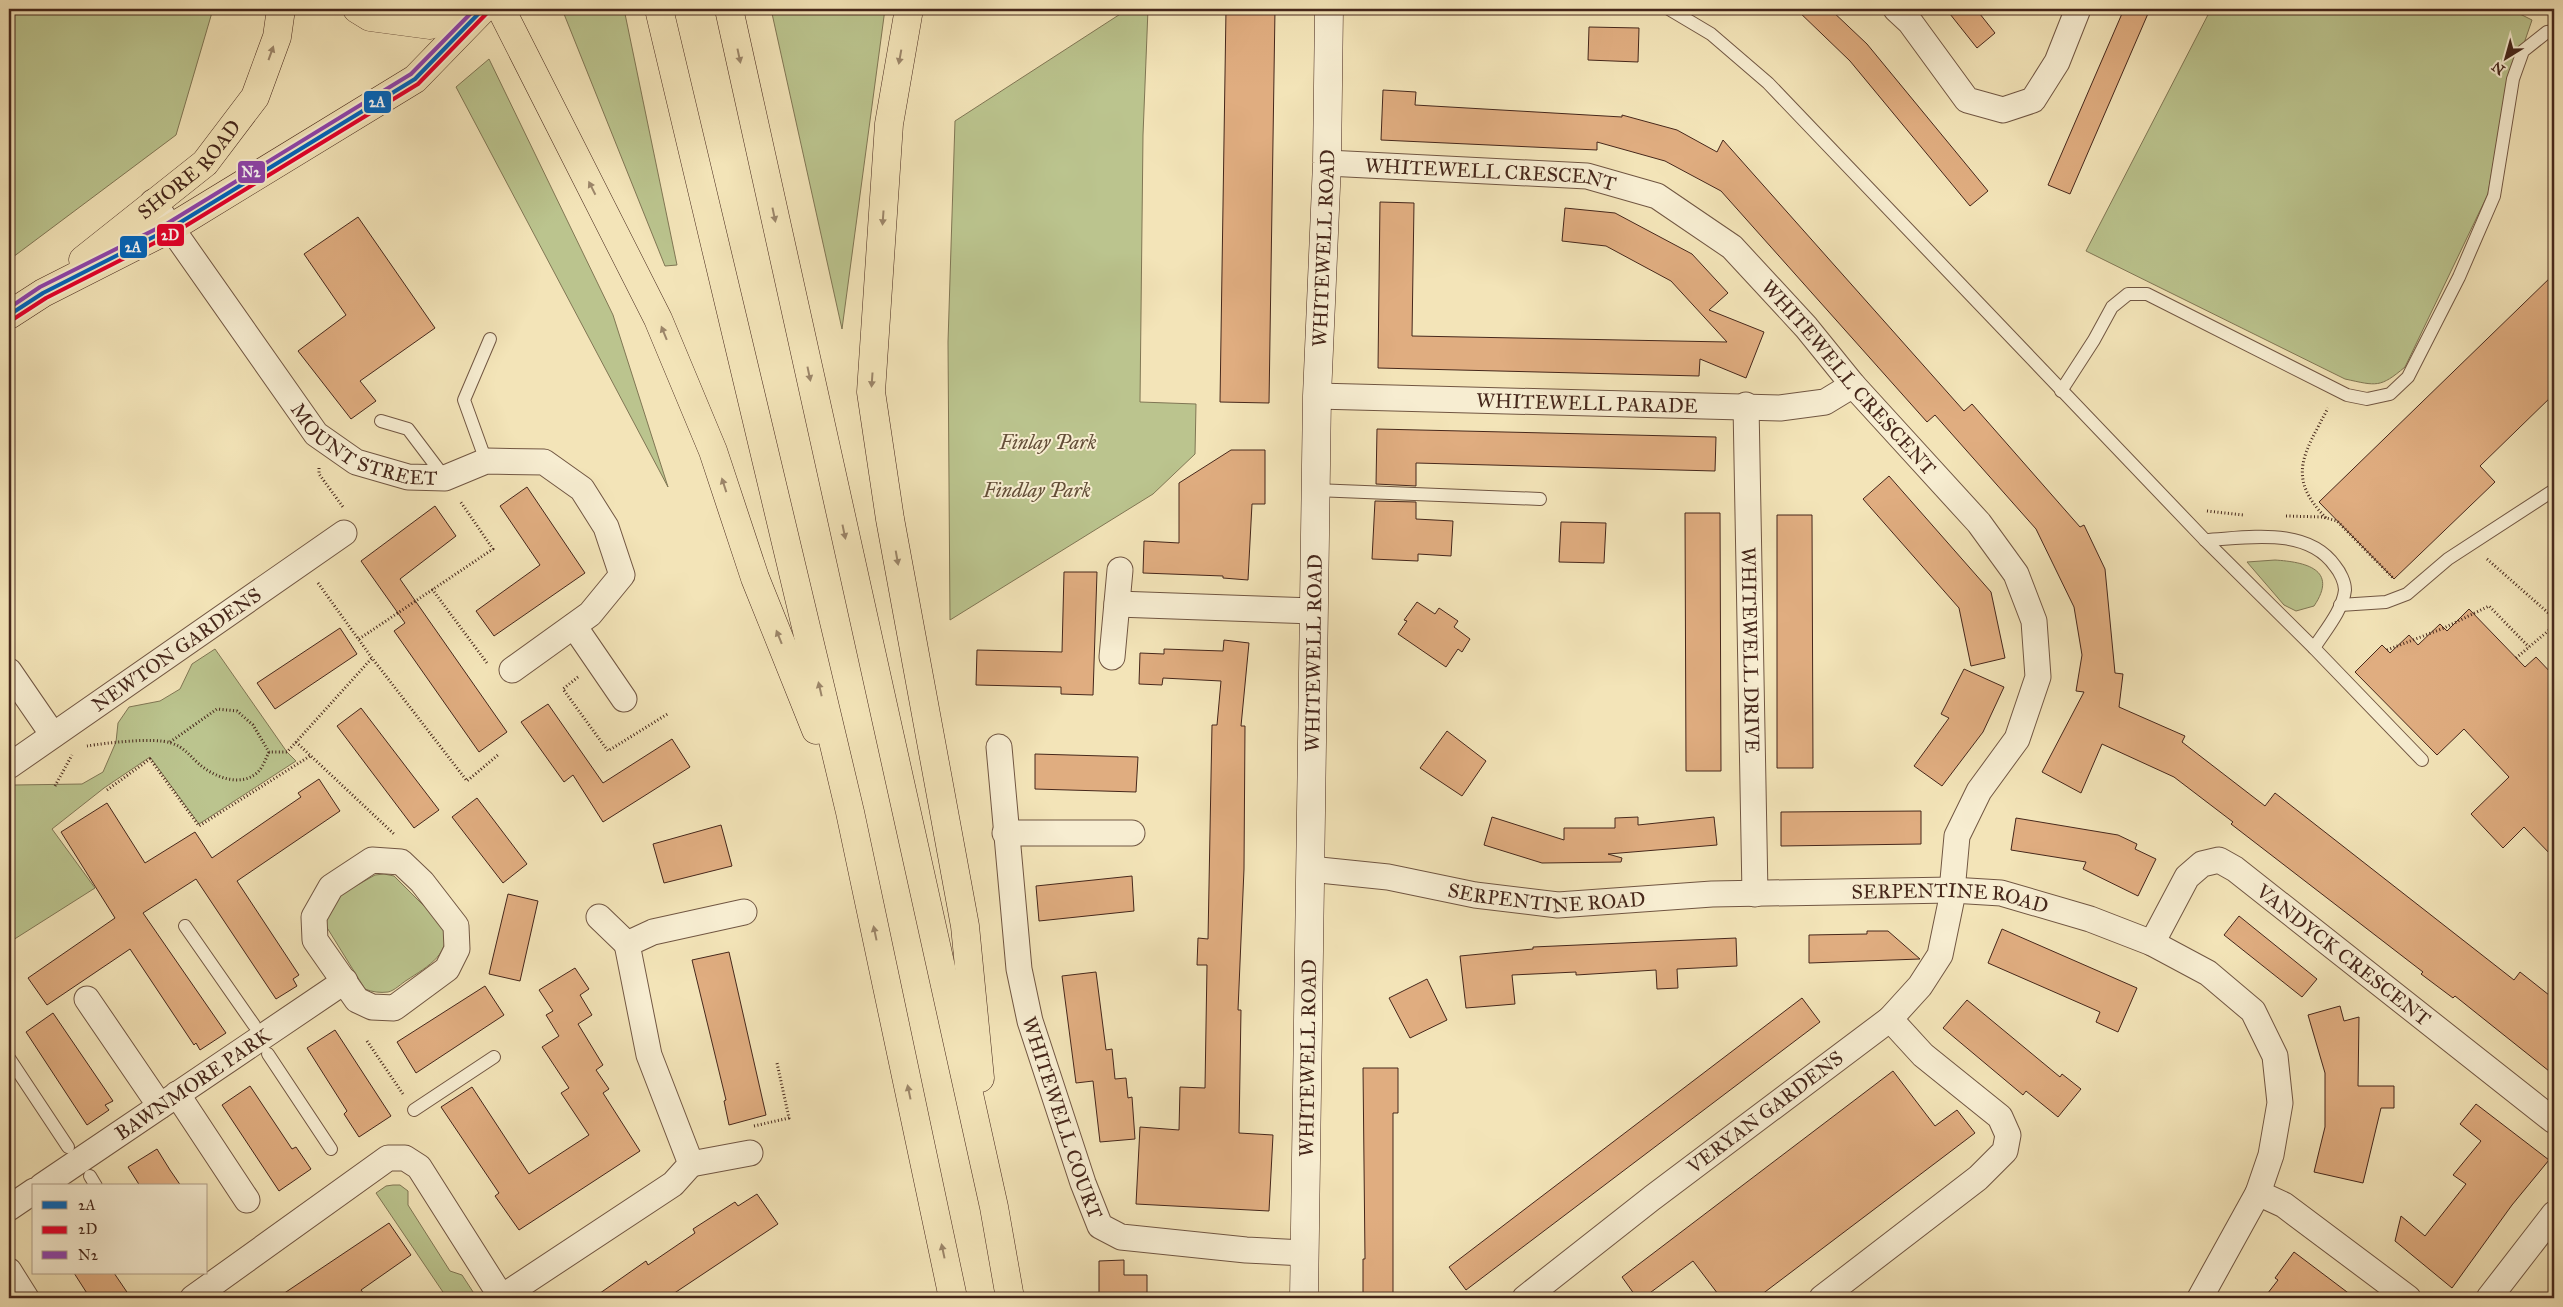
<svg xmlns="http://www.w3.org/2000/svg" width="2563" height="1307" font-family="'IM FELL Great Primer',serif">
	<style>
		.green { fill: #bbc48e; stroke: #807654 }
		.building { fill: #e0ad80; stroke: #46271b }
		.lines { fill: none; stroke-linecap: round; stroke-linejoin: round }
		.lane-casing { stroke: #715642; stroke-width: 14 }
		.street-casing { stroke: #715642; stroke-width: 27 }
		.secondary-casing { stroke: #46271b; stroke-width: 29 }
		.primary-casing { stroke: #46271b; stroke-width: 29 }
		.highway-casing { stroke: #46271b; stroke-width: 29 }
		.path { stroke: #46271b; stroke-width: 3; stroke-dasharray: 1 2.5; stroke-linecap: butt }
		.lane { stroke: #f7edd1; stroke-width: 12 }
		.street { stroke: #f7edd1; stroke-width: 25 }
		.secondary { stroke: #f7edd1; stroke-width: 28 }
		.primary { stroke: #f3e4b8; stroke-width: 28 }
		.highway { stroke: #f3e4b8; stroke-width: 28 }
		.bus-1-casing { stroke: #f7edd1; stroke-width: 8 }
		.bus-2-casing { stroke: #f7edd1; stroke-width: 8 }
		.bus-3-casing { stroke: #f7edd1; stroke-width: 8 }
		.bus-1 { stroke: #0065bd; stroke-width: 4 }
		.bus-2 { stroke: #e4002b; stroke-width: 4 }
		.bus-3 { stroke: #8e44ad; stroke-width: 4 }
		.oneway { fill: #9c866a }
		.labels { text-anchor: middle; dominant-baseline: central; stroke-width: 4; stroke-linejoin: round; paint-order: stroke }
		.street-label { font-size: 20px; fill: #46271b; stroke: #f7edd1 }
		.park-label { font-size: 20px; font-style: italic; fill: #634e38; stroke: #f7edd1 }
		.line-badge { stroke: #f7edd1; stroke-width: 2 }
		.badge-label { font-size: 14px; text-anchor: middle; font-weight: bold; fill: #fff }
	</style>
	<rect width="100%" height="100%" fill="#f3e4b8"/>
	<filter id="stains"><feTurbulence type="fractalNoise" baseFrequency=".004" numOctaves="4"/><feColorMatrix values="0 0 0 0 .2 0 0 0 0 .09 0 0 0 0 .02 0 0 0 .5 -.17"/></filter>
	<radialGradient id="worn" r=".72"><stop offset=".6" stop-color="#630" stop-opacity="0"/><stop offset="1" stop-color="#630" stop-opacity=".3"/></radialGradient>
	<!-- green -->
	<g class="green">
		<path d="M9,9H213L176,135L9,260Z"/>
		<path d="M562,9H624L677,265L665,266Z"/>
		<path d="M771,9H885L842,329Z"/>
		<path d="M1128,9H1148L1143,135L1140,402L1196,404L1195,454L1153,494L950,620L948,342L955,121Z"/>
		<path d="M2211,9H2510L2532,20L2504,102L2488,194L2405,367C2380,388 2377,386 2345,379L2086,251Z"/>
		<path d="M489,59L613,315L668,487L456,87Z"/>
		<path d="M2275,560C2305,562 2339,569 2314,606L2296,611L2284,605L2247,562Z"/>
		<path d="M215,649L287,752L296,761L199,824L150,757L104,788L52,829L95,888L13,940L9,934V789L15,785L82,784L103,772L116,742L118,723L129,707L160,701L180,689L192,664Z"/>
		<path d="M384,874L394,876L442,924C455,952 427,967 407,980C402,983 394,991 388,992C380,993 372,992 365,989L326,926L328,907L333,899L375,875Z"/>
		<path d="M393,1185H400L408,1191V1205L450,1271L462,1275L477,1298H447L376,1193L386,1186Z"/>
	</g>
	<!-- building -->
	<g class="building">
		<path d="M1226,9H1275L1269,403L1220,402Z"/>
		<path d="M1796,9H1830L1867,44L1988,191L1970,206L1850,61Z"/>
		<path d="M1946,9H1976L1995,33L1977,48Z"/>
		<path d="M2124,9H2150L2070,194L2048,185Z"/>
		<path d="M1589,27L1639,28L1638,62L1588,60Z"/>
		<path d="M1383,90L1416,92L1415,105L1622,117V115L1677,130L1717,152L1723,140L1964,411L1972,404L2080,527L2084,525L2105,569L2115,673L2123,674L2119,707L2185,736L2182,742L2265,806L2275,793L2514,980L2520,972L2554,999V1075L2455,996L2453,998L2421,974L2423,972L2231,824L2233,822L2174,777L2102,744L2081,793L2042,772L2084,692L2076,691L2082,655L2074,607L2036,529L1935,415L1927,422L1721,191L1665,161L1597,142V150L1381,140Z"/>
		<path d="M1380,202L1414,203L1412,336L1727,342L1671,281L1606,246L1562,241L1565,208L1615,213L1692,254L1728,293L1709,310L1764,332L1746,378L1700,359L1699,376L1378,368Z"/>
		<path d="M358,217L435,328L360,381L376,401L351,419L298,351L346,315L304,254Z"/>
		<path d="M2554,274V394L2480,466L2495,482L2394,579L2319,502Z"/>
		<path d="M1377,429L1716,437L1715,471L1416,463V486L1376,484Z"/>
		<path d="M1231,450H1265V504H1252L1248,580L1223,578V576L1143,573L1144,541L1179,543V483Z"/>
		<path d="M1889,476L1991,592L2005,658L1971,666L1959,608L1863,499Z"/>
		<path d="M527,487L585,573L494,636L476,611L540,565L500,506Z"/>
		<path d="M1375,501L1416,502V519L1453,521L1451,556L1418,554V561L1372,559Z"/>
		<path d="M435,506L456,536L400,579L507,732L479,752L394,631L405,623L361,561Z"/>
		<path d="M1685,513H1720L1721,771H1686Z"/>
		<path d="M1777,515H1812L1813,768H1777Z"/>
		<path d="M1561,522L1606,523L1604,563L1559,562Z"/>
		<path d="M1064,572H1097L1093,695L1061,694V687L976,685L977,650L1062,652Z"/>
		<path d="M1417,602L1435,614L1439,608L1458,621L1454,627L1470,639L1462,652L1458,649L1446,667L1398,634L1407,621L1404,620Z"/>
		<path d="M2469,609L2525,667L2536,657L2554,676V858L2524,827L2503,848L2471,814L2509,777L2464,729L2437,755L2355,672L2382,645L2390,653L2409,635L2418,645L2440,624L2447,631Z"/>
		<path d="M340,628L357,654L275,709L257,683Z"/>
		<path d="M1224,640L1249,643L1241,726H1245L1244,869L1238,1010H1241L1239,1133L1273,1135L1269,1211L1136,1204L1140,1127L1179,1130L1180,1087L1205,1088L1207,965H1197L1198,938L1208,939L1212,725H1217L1221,681L1163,678L1162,685L1139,684L1140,653L1164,654V649L1223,651Z"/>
		<path d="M1964,669L2004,687L1983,732L1942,786L1914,766L1949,718L1941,714Z"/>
		<path d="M548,704L603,783L672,739L690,767L603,822L573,775L564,782L521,722Z"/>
		<path d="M361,708L439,810L414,828L337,726Z"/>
		<path d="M1447,731L1486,761L1462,796L1420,768Z"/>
		<path d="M1035,754L1138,757L1136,792L1035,789Z"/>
		<path d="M319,779L340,811L237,881L299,975L293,979L297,986L276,999L196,879L143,913L226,1033L200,1050L196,1043L194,1045L130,949L47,1005L28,978L115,918L61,832L107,803L145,863L195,832L212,858L301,797L298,793Z"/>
		<path d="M477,798L527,864L503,883L452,817Z"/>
		<path d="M1921,811V844L1781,846V812Z"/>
		<path d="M1492,817L1564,840V828H1615V818L1638,817V825L1714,817L1717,845L1608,854L1622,858L1621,862L1542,863L1484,845Z"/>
		<path d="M2016,818L2118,835L2137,844L2135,849L2156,859L2138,896L2083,869L2086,862L2011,850Z"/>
		<path d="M721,825L732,866L664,883L653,844Z"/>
		<path d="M1132,876L1134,911L1039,921L1036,886Z"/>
		<path d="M508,894L538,901L520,981L489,974Z"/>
		<path d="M2239,916L2317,979L2302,997L2224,935Z"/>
		<path d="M2002,929L2137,988L2118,1032L2096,1022L2100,1012L1988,963Z"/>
		<path d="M1867,931H1888L1920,959L1809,963V935L1867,934Z"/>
		<path d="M1736,938L1737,966L1677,969L1678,988L1657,989L1656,970L1576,975V972L1512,975L1515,1004L1466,1008L1460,956L1533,949V947Z"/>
		<path d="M729,952L766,1115L729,1125L724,1101L726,1100L692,960Z"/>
		<path d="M575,968L589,989L580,995L592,1015L578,1024L603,1065L596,1070L609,1089L603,1093L640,1151L519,1230L495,1196L499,1193L441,1107L472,1087L529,1174L589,1135L561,1093L569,1088L542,1047L559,1036L546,1015L553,1011L539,990Z"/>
		<path d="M1096,972L1106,1050L1112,1049L1115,1079L1126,1078L1128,1098L1132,1097L1135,1139L1100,1142L1093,1081L1076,1083L1062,976Z"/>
		<path d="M1427,979L1447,1020L1410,1038L1389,998Z"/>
		<path d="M485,986L504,1015L416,1073L397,1042Z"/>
		<path d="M1802,998L1820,1022L1466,1290L1449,1267Z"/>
		<path d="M1967,1000L2060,1077L2062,1074L2081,1089L2058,1117L2026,1091L2023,1095L1943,1028Z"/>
		<path d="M2340,1006L2344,1021L2359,1017L2358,1086H2394V1108H2381L2363,1183L2314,1172L2325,1127V1073L2308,1015Z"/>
		<path d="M53,1013L113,1101L105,1105L109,1110L87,1125L26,1032Z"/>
		<path d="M335,1030L391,1116L359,1137L344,1114L347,1111L307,1048Z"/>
		<path d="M1363,1068H1398V1113H1393V1297H1363V1259H1365Z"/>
		<path d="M1893,1071L1935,1126L1957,1110L1975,1133L1757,1298H1721L1693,1261L1643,1298H1637L1622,1277Z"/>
		<path d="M250,1086L292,1149L296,1147L311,1169L279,1191L222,1105Z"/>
		<path d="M2476,1104L2549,1160L2512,1205L2452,1288L2395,1241L2401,1216L2425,1236L2466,1184L2453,1175L2481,1141L2460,1124Z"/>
		<path d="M157,1149L170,1170L181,1186H140L128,1167Z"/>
		<path d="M757,1194L778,1224L667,1298H593L646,1261L648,1265L695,1233L693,1229L735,1202L738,1206Z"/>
		<path d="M389,1223L411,1255L361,1290L367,1298H277Z"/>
		<path d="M2294,1252L2355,1298H2264L2278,1280L2275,1278Z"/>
		<path d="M1124,1260V1275H1147V1298H1099V1261Z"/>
		<path d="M74,1273H114L131,1298H90Z"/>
	</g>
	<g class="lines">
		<defs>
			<g id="lane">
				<path d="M1669,9L1711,34L1768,83L2205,540L2314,648L2422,760"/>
				<path d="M2061,391L2094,340L2112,307L2128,294H2147L2347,395L2367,399L2390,394L2408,377L2459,277L2494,196L2513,79L2523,51L2547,32L2554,31"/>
				<path d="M381,421L408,429L445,478"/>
				<path d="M486,461L464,400L490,339"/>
				<path d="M1315,490L1540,499"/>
				<path d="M2205,540C2247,538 2307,526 2335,566C2340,572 2345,582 2345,590C2343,610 2324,632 2314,648"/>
				<path d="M2340,605L2386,602L2407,594L2448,559L2554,490"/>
				<path d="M185,926L254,1025"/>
				<path d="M268,1054L331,1149"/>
				<path d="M9,1058L68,1147"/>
				<path d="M414,1110L494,1057"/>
				<path d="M90,1176L96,1186"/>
			</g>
			<g id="street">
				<path d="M1896,9L1910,22L1967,100L2003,110L2033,100L2057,62L2078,9"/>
				<path id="s1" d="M1327,163L1587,176L1657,196L1732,247L1806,327L1853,385L1979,523L2016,574L2034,621L2038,677L2017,739L1979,791L1957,836L1951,902L1940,955L1920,986L1890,1019L1652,1198L1525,1298"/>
				<path id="s2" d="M153,202L316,434L356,462L408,477L445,478L486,461L544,462L582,489L606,527L622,575L590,614L512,670"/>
				<path id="s3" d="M1317,396L1780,408L1825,402L1853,385"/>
				<path id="s4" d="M1746,405L1755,894"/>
				<path d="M1117,604L1314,611"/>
				<path d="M574,626L624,699"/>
				<path d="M1112,657L1120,570"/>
				<path d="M9,671L53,735"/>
				<path id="s5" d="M999,747L1019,969L1030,1021L1083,1183L1100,1226L1121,1237L1246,1250L1304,1253"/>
				<path id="s6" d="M9,766L344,533"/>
				<path d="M1005,833H1132"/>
				<path d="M372,860L401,862L422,882L456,926L457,949L447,969L394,1008L372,1007L357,1000L315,940L314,917L331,887Z"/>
				<path id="s7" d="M1310,869L1388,877L1475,895L1558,905L1712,894L1952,890L2001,893L2090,919L2152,943L2208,973L2253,1011L2275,1056L2280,1103L2271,1155L2258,1193L2200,1298"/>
				<path d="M599,917L627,944"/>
				<path id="s8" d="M2152,943L2187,877L2202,864L2219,860L2235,869L2554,1121"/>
				<path d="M87,999L160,1106"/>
				<path d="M177,1094L247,1200"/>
				<path d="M691,1164L750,1153"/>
				<path id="s9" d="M42,1186L345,981"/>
				<path d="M2258,1193L2284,1205L2408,1298"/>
				<path d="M9,1208L34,1191"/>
				<path d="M9,1271L26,1298"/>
				<path d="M502,1297L673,1184L691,1164L649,1055L627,944L653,932L744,912"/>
				<path d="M193,1298L388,1158H405L419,1167L502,1298"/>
				<path d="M1822,1298L1978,1178L2005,1151L2008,1135L2000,1117L1923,1055L1890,1019"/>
				<path d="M2489,1298L2554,1214"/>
			</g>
			<g id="secondary">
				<path id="s10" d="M1304,1298L1317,396L1327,163L1329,9"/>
			</g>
			<g id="primary">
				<path d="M357,9L370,17L430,25L468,9"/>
				<path id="s11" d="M83,260L205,163L255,97L277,37L281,9"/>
				<path d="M9,315L43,293L171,228L415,79L483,9"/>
			</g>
			<g id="highway">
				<path d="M501,9L658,319L713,451L755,578L816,730"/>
				<path d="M659,9L850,812L953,1298"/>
				<path d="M729,9L994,1207L1010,1298"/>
				<path d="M909,9L889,124L871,392L890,519L965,926L980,1078"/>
			</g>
		</defs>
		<!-- lane casing -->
		<use href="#lane" class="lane-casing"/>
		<!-- street casing -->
		<use href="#street" class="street-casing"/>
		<!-- secondary casing -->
		<use href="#secondary" class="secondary-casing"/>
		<!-- primary casing -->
		<use href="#primary" class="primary-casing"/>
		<!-- highway casing -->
		<use href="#highway" class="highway-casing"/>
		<!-- path -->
		<g class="path">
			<path d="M319,468V474L343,507"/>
			<path d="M2207,511L2243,515"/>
			<path d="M2286,516L2323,517L2337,521L2393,578"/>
			<path d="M2326,518C2285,476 2305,453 2328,408"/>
			<path d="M2487,559L2554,618"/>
			<path d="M318,583L372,658L467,781L499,754"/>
			<path d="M432,589L487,663"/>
			<path d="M359,639L493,549L460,501"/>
			<path d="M2387,650L2444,628L2489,606L2529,647"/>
			<path d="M2516,658L2554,626"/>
			<path d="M578,677L563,689L608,751L669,713"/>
			<path d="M170,742L217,709L237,711L253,725L269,752H287L372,658"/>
			<path d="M296,742L394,834"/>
			<path d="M87,746C106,743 154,737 171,743C184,747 189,755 199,764C214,777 241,788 258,772C263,767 266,758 269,752"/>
			<path d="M55,786L72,755"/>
			<path d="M107,790L150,759L199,826L310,756"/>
			<path d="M367,1041L403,1094"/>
			<path d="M754,1126L789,1118L777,1063"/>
		</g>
		<!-- lane -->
		<use href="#lane" class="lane"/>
		<!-- street -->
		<use href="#street" class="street"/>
		<!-- secondary -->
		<use href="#secondary" class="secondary"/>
		<!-- primary -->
		<use href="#primary" class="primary"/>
		<!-- highway -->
		<use href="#highway" class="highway"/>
		<defs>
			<path id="bus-1" d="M9,315L43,293L171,228L415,79L483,9"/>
			<path id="bus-2" d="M12,320L46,298L174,233L418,84L487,13"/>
			<path id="bus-3" d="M9,308L40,287L168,223L411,74L475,9"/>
		</defs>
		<!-- bus-1 casing -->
		<use href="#bus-1" class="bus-1-casing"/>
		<!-- bus-2 casing -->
		<use href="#bus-2" class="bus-2-casing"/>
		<!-- bus-3 casing -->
		<use href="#bus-3" class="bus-3-casing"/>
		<!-- bus-1 -->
		<use href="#bus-1" class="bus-1"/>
		<!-- bus-2 -->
		<use href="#bus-2" class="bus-2"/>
		<!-- bus-3 -->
		<use href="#bus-3" class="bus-3"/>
	</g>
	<!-- one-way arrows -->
	<defs><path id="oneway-solid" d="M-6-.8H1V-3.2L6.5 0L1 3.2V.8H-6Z" transform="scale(1.25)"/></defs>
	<g class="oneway">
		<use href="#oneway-solid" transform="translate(271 53) rotate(-70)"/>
		<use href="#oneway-solid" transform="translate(739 56) rotate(78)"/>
		<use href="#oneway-solid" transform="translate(900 57) rotate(100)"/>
		<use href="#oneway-solid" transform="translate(592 188) rotate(-117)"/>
		<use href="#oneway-solid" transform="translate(774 215) rotate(78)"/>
		<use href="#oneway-solid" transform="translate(883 218) rotate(94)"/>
		<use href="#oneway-solid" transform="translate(664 333) rotate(-112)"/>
		<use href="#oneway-solid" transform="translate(809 374) rotate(78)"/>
		<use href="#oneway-solid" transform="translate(872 380) rotate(94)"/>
		<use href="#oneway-solid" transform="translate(724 485) rotate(-108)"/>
		<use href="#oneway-solid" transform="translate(844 532) rotate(78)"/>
		<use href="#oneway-solid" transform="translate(897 558) rotate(80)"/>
		<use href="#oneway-solid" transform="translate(779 637) rotate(-112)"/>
		<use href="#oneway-solid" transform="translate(820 689) rotate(-103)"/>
		<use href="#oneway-solid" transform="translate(875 933) rotate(-102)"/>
		<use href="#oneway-solid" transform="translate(909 1092) rotate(-102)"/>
		<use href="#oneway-solid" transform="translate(943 1251) rotate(-102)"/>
	</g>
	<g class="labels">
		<!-- street labels -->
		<g class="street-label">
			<text stroke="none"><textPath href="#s11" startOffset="140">SHORE ROAD</textPath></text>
			<text stroke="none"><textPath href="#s1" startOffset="164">WHITEWELL CRESCENT</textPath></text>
			<text stroke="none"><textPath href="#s10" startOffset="1050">WHITEWELL ROAD</textPath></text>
			<text stroke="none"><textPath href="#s1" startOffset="599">WHITEWELL CRESCENT</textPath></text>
			<text stroke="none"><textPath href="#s3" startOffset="270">WHITEWELL PARADE</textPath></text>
			<text stroke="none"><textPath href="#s2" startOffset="332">MOUNT STREET</textPath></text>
			<text stroke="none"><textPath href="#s6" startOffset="204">NEWTON GARDENS</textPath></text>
			<text stroke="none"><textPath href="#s4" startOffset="245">WHITEWELL DRIVE</textPath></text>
			<text stroke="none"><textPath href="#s10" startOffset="645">WHITEWELL ROAD</textPath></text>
			<text stroke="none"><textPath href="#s7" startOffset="239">SERPENTINE ROAD</textPath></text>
			<text stroke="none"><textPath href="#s7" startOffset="644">SERPENTINE ROAD</textPath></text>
			<text stroke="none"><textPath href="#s8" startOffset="269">VANDYCK CRESCENT</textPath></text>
			<text stroke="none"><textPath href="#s10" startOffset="240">WHITEWELL ROAD</textPath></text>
			<text stroke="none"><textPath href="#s9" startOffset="182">BAWNMORE PARK</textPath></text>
			<text transform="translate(1765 1112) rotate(-37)">VERYAN GARDENS</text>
			<text stroke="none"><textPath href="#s5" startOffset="378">WHITEWELL COURT</textPath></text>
		</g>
		<!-- park labels -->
		<g class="park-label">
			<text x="1048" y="442">Finlay Park</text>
			<text x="1037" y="490">Findlay Park</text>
		</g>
	</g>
	<g class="line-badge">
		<rect x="363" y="90" width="29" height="24" rx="5" fill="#0065bd"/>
		<rect x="237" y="160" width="29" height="24" rx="5" fill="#8e44ad"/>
		<rect x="156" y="223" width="29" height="24" rx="5" fill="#e4002b"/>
		<rect x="119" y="235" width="29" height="24" rx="5" fill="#0065bd"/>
	</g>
	<g class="badge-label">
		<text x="377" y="107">2A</text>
		<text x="251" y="177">N2</text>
		<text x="170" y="240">2D</text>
		<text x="133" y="252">2A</text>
	</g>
	<!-- margin -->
	<rect width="2563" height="1307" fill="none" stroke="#f3e4b8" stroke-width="30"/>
	<rect x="10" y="10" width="2543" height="1287" fill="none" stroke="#46271b" stroke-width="2.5"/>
	<rect x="15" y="15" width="2533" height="1277" fill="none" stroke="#46271b"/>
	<!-- legend -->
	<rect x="32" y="1184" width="175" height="90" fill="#f7edd1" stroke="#b09e88"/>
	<rect x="42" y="1201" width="25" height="8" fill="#0065bd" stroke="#b09e88"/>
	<text x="78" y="1210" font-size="15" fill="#46271b">2A</text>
	<rect x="42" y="1226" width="25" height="8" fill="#e4002b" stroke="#b09e88"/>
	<text x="78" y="1234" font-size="15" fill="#46271b">2D</text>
	<rect x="42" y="1251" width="25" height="8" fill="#8e44ad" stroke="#b09e88"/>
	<text x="78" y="1260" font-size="15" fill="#46271b">N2</text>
	<!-- north arrow -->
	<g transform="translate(2506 58) rotate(217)" stroke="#f7edd1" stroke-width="4" paint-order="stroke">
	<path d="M0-4L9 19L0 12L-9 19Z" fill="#46271b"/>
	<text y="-8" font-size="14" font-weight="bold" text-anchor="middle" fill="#46271b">N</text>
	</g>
	<rect width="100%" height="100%" filter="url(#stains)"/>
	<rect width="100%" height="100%" fill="url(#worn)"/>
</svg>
